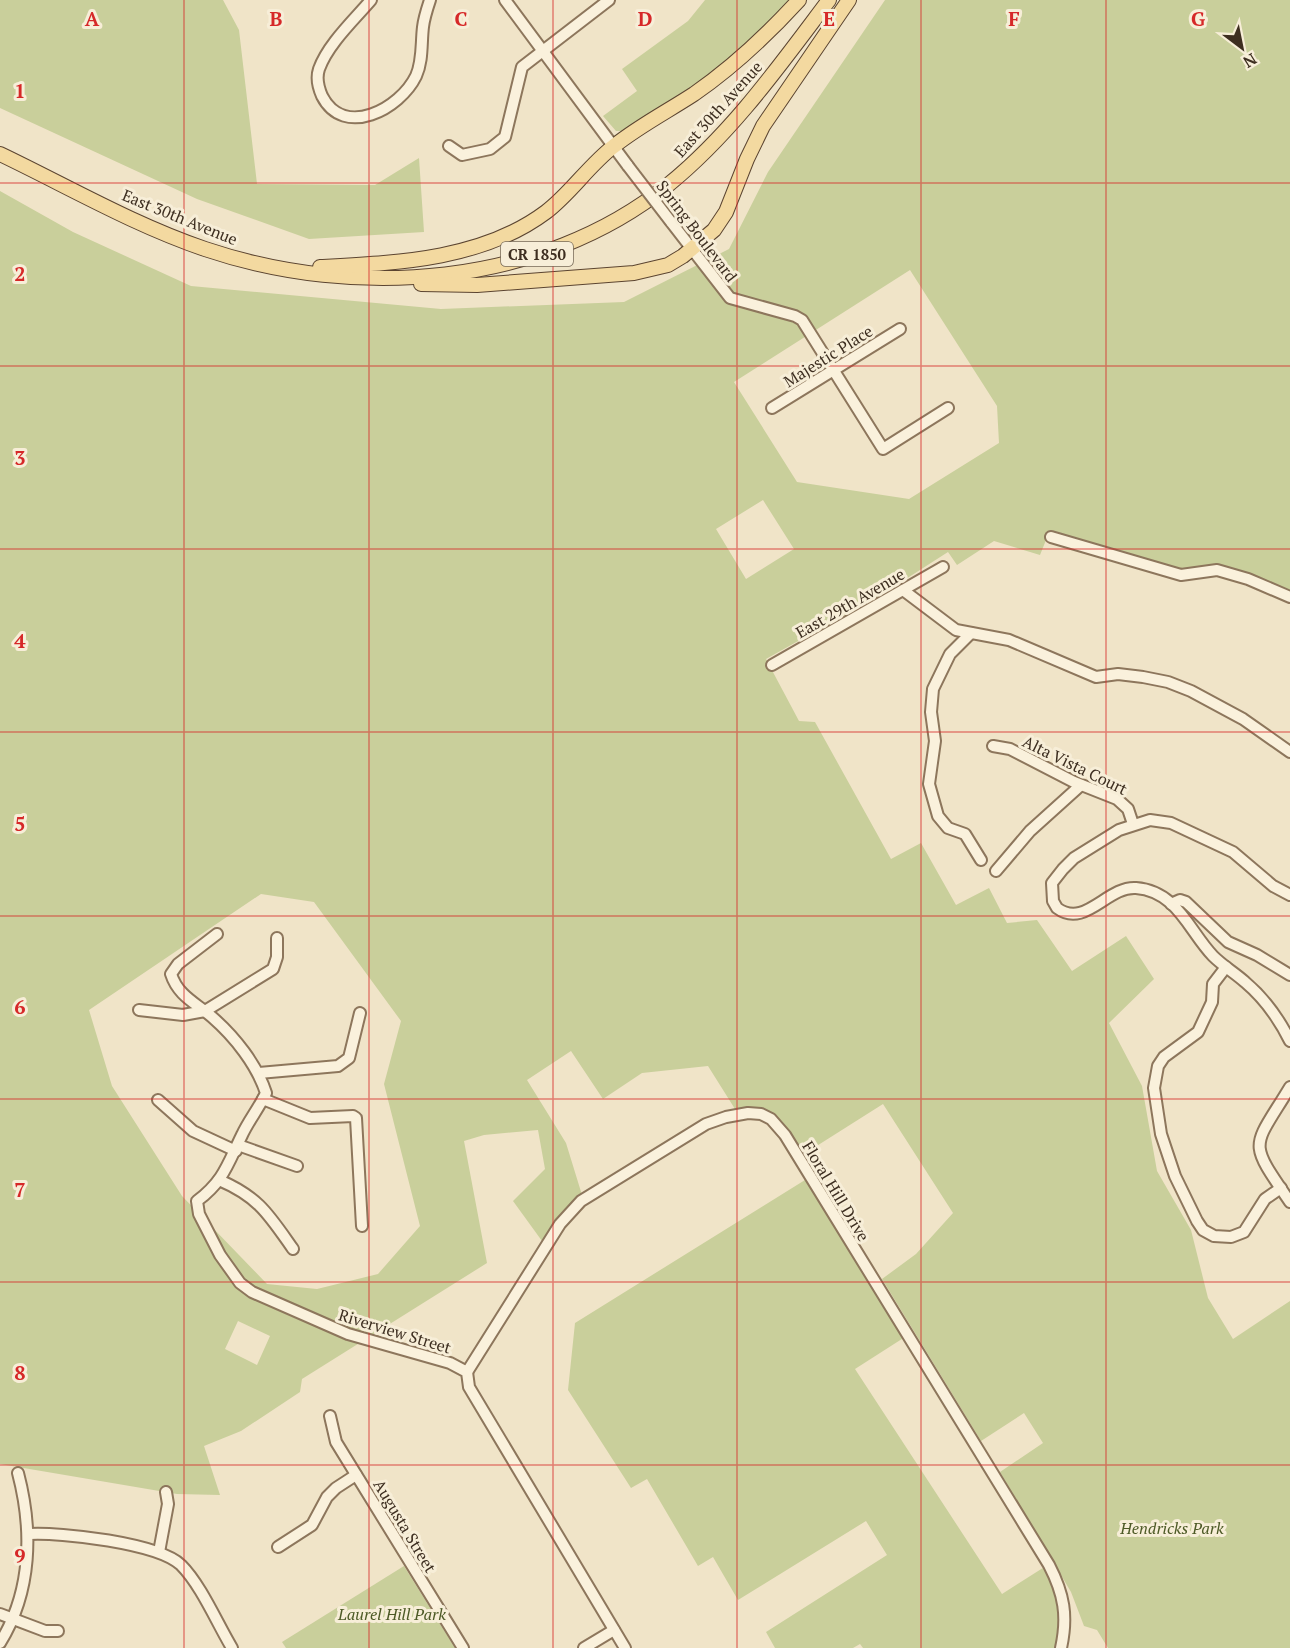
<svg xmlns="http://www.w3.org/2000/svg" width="1290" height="1648" font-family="'PT Serif',serif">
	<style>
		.green { fill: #c9cf9b; fill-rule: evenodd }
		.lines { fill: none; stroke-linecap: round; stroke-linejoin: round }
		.minor-casing { stroke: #8d765c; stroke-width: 14 }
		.major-casing { stroke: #5b4430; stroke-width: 16 }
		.minor { stroke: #faf1dc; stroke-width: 10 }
		.major { stroke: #f3d9a0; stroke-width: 14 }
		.minor-bridge-casing { stroke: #8d765c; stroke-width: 14; stroke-linecap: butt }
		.minor-bridge { stroke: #faf1dc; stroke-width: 10 }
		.grid { fill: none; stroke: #d62828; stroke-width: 1.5; stroke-opacity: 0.55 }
		.labels { text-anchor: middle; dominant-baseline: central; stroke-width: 6; stroke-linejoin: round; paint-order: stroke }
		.shield { fill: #f7eed8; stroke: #756857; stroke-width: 1.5 }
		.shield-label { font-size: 15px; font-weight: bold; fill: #3d2e20 }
		.street-label { font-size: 16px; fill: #3d2e20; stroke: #f7eed8 }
		.park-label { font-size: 16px; font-style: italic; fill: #4d5a26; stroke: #f7eed8 }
		.grid-label { font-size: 20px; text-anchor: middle; font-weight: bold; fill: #d62828; stroke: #f7eed8; stroke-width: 6; stroke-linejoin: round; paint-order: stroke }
	</style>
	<rect width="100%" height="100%" fill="#f0e4c8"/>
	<!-- green -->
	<g class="green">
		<path d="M0,0H223L239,30L257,184L375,185L419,158L424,232L309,239L197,199L0,108Z"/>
		<path d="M705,0H790L752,40L702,81L626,131H616L603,116L637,91L622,69L688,21Z"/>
		<path d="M885,0H1290V592L1246,573L1183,571L1050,530L1040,555L994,541L957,565L948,552L884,593L766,659L799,721L815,722L891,859L921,843L956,905L989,888L1007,923L1037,920L1072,971L1126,936L1154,979L1109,1023L1142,1086L1157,1171L1191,1230L1208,1298L1233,1339L1290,1301V1648H1108L1097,1630L1084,1626L1071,1592L1000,1472L1043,1443L1024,1413L981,1441L882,1279L916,1254L953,1213L883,1104L804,1154C785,1124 775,1101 735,1109L708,1066L642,1073L603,1099L571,1051L527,1080L566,1143L582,1195L560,1214L542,1241L513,1201L545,1169L538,1130L484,1135L464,1141L487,1263L302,1379L300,1392L241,1431L204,1446L220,1495L177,1494L0,1464V191L73,232L191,286L441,309L624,302L729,249L768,172ZM910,270L997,406L999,443L909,499L797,482L734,382ZM763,500L794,549L746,579L716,529ZM261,894L314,902L401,1021L384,1084L420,1226L378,1274L317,1289L267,1284L182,1196L112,1086L89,1010ZM238,1321L270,1336L257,1365L225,1349Z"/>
		<path d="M805,1180L905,1337L855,1369L1002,1594L1046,1566L1061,1607L1055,1648H863L860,1644L853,1648H775L766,1632L887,1555L866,1521L738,1600L713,1557L698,1566L647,1479L631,1488L568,1390L575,1323Z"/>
		<path d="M404,1566L455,1648H286L282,1642Z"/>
	</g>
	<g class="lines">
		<defs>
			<g id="minor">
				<path d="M371,0C354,20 328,44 319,69C316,78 318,87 322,96C344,139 400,109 416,76C423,61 421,43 423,27C424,18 427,9 430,0"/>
				<path d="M505,0L628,166"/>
				<path d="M449,146L462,155L490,149L505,137L522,67L609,0"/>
				<path d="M671,222L730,298L795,316L802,320L883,449L948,408"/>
				<path d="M772,408L900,329"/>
				<path d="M1051,537L1181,575L1217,570L1248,579L1290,597"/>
				<path d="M903,590L956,630L1009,640L1096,677L1118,674L1143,677L1168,682L1191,691L1243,719L1290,752"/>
				<path d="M971,633L950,654L933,689L931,712L935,741L929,784L938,816L948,828L965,834L981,860"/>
				<path d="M772,665L943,567"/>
				<path d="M993,746L1010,749L1074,782L1117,799L1128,809L1133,824"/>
				<path d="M996,871L1030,831L1081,785"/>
				<path d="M1290,895L1273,886L1233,852L1171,823L1150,820L1119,830L1074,858L1063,869L1052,883L1053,901L1057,908C1085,929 1107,886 1136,888C1177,891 1189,931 1213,956C1223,966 1235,973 1245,982C1264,998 1279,1019 1290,1041"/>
				<path d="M1171,904L1180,900L1186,902L1228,942L1257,955L1290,975"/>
				<path d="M217,934L178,964L171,974C178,996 196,1003 212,1017C235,1037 257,1065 266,1093C259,1108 249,1120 242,1135C228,1163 224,1181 197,1201L199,1214L220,1255L240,1283L252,1292L348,1334L450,1363L467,1372L469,1387L625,1648"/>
				<path d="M1226,967L1213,984L1212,1002L1198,1032L1164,1057L1158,1066L1154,1088L1161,1134L1175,1176L1197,1221L1203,1230L1214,1236L1231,1237L1244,1232L1265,1199L1281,1188"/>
				<path d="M139,1010L183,1015L205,1011L273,969L277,957V938"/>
				<path d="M259,1073L338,1066L349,1058L360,1013"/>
				<path d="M1290,1087C1252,1150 1247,1139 1290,1202"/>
				<path d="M263,1099L310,1118L353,1116L356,1118L362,1226"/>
				<path d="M158,1100L193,1131L236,1151"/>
				<path d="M238,1145L297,1166"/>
				<path d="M219,1180C259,1197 269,1215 293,1249"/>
				<path d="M467,1372L560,1224L581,1201L706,1124L726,1117L748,1113L761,1114L771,1119L785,1135L1049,1565C1064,1594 1068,1616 1061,1648"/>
				<path d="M330,1416L336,1442L463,1648"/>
				<path d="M29,1534C61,1532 158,1543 181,1565C201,1585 217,1623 232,1648"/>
				<path d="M278,1547L312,1525L327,1497L336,1488L356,1475"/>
				<path d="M159,1552L168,1504L166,1492"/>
				<path d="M0,1614L45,1631H58"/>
				<path d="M0,1643C32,1591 33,1530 18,1473"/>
				<path d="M584,1648L614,1630"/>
			</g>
			<g id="major">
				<path d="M0,154C67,186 134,225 205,249C356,300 541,287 668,185C732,133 780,65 829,0"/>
				<path d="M320,267C396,263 482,260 546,212C571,193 589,165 614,146C639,126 668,111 694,94C733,67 767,35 799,0"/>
				<path d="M421,284L477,285L634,273L668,265L683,256L714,230L726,212L747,159L763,126L849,0"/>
			</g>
		</defs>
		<!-- minor casing -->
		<use href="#minor" class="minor-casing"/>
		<!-- major casing -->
		<use href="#major" class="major-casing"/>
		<!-- minor -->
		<use href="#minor" class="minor"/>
		<!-- major -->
		<use href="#major" class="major"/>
		<defs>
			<path id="minor-bridge" d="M628,166L671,222"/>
		</defs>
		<!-- minor-bridge casing -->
		<use href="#minor-bridge" class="minor-bridge-casing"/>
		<!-- minor-bridge -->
		<use href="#minor-bridge" class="minor-bridge"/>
	</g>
	<!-- grid -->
	<path class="grid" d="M184,0V1648M369,0V1648M553,0V1648M737,0V1648M921,0V1648M1106,0V1648M0,183H1290M0,366H1290M0,549H1290M0,732H1290M0,916H1290M0,1099H1290M0,1282H1290M0,1465H1290"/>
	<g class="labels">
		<!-- shield labels -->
		<rect class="shield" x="501" y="242" width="72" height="24" rx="4.5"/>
		<g class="shield-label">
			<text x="537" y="254">CR 1850</text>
		</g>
		<!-- street labels -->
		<g class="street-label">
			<text transform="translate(718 109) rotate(-48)">East 30th Avenue</text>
			<text transform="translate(180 217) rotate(22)">East 30th Avenue</text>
			<text transform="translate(697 231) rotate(53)">Spring Boulevard</text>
			<text transform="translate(828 356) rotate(-32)">Majestic Place</text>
			<text transform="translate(850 603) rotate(-30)">East 29th Avenue</text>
			<text transform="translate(1075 765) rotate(26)">Alta Vista Court</text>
			<text transform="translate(836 1191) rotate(59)">Floral Hill Drive</text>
			<text transform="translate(395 1331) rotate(17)">Riverview Street</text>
			<text transform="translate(405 1526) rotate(59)">Augusta Street</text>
		</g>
		<!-- park labels -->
		<g class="park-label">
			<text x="1172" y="1528">Hendricks Park</text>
			<text x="392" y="1614">Laurel Hill Park</text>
		</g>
	</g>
	<g class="grid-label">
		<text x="92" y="26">A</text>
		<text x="276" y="26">B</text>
		<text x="461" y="26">C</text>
		<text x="645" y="26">D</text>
		<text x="829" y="26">E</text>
		<text x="1014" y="26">F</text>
		<text x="1198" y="26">G</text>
		<text x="20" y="98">1</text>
		<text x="20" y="281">2</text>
		<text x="20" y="465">3</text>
		<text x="20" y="648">4</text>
		<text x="20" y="831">5</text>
		<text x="20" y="1014">6</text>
		<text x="20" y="1197">7</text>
		<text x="20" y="1380">8</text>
		<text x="20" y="1563">9</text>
	</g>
	<!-- north arrow -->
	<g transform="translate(1242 48) rotate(148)" stroke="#f7eed8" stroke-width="4.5" paint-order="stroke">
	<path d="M0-4.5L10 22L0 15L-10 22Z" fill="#3d2e20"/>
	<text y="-9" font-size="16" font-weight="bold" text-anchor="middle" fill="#3d2e20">N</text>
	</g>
</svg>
